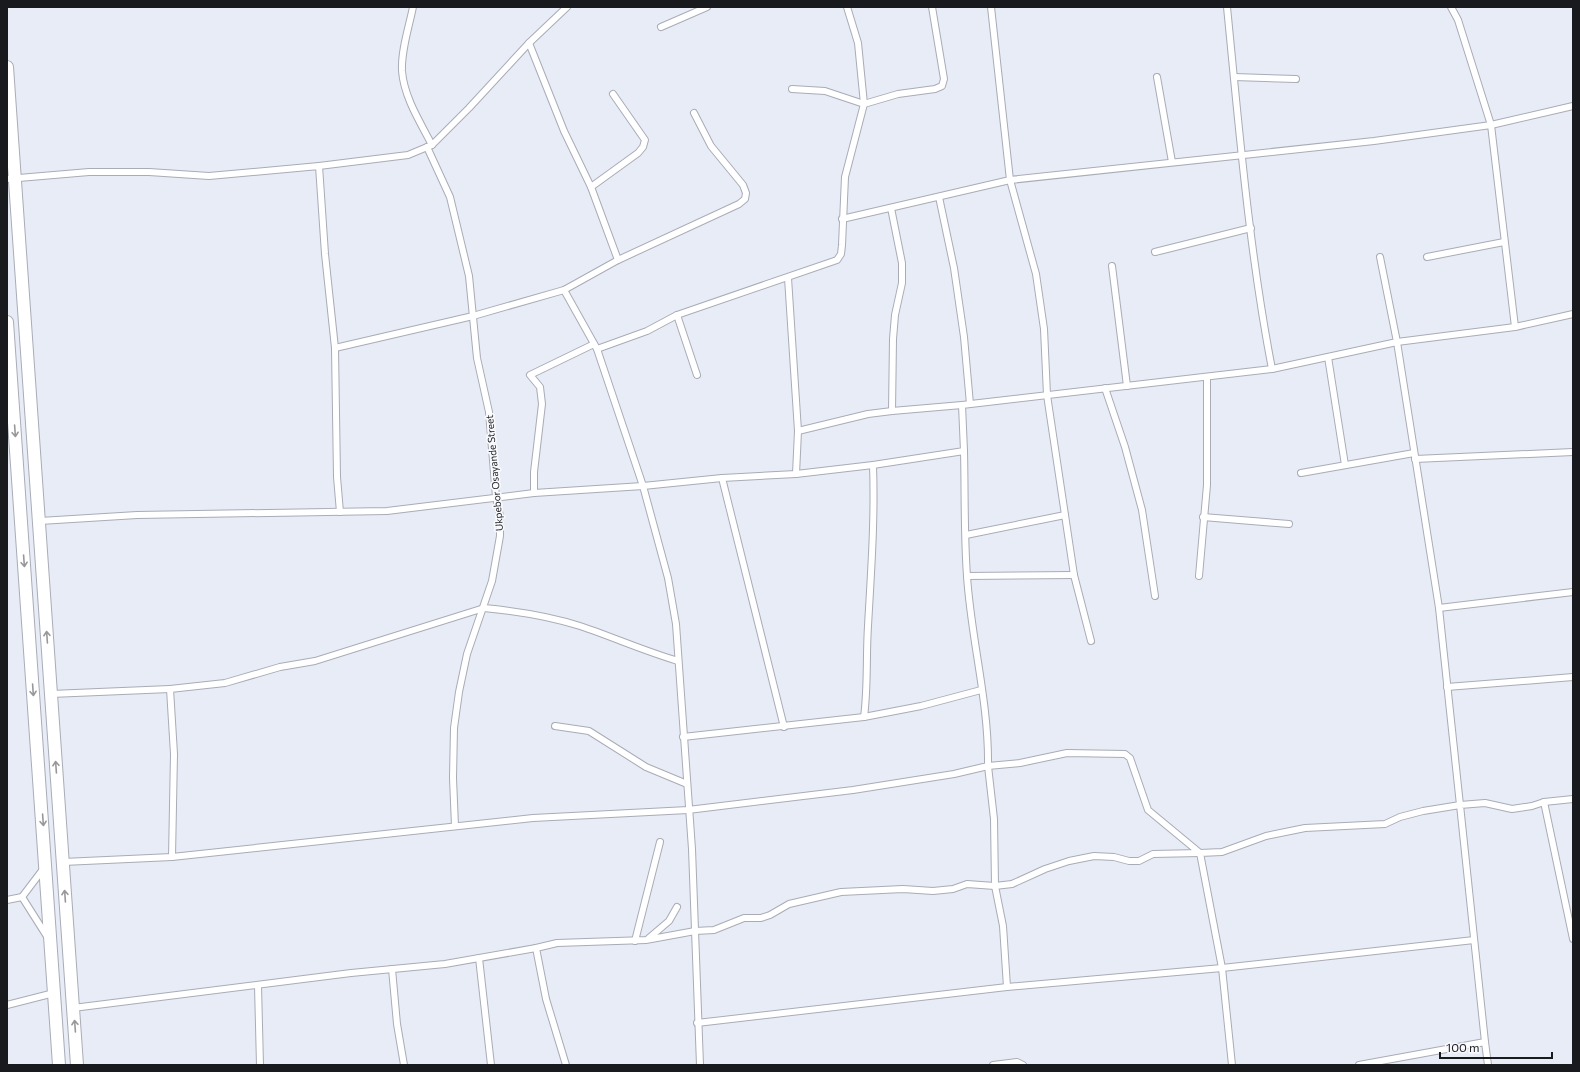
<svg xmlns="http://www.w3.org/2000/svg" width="1580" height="1072" font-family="Commissioner,sans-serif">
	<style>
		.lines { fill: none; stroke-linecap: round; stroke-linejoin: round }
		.street-casing { stroke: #a9acb6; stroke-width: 8 }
		.highway-casing { stroke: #a9acb6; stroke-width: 14 }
		.street { stroke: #fff; stroke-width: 6 }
		.highway { stroke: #fff; stroke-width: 12 }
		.oneway { stroke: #98989a }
		.labels { text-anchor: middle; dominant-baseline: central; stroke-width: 3.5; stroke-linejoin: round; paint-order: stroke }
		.street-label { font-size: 10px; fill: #191a1e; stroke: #f8f9fd }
	</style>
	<rect width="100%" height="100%" fill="#e8ecf6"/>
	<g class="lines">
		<defs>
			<g id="street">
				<path d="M413,7C409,27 401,50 402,71C404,97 420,122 432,145"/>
				<path d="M991,7L1010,180L1036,274L1044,329L1047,395L1074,575L1091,641"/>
				<path d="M1227,7C1239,128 1249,250 1272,369"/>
				<path d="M1451,7L1458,20L1491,125L1515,327"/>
				<path d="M661,27L707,7"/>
				<path d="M529,43L567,7"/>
				<path d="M1157,77L1172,162"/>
				<path d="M1234,77L1296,79"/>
				<path d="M792,89L825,91L864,104L898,94L935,89L942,86L944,79L932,7"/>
				<path d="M427,147L450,197L469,276L477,358L489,412L496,497L500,516V536L492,581L467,654L459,692L454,728L453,778L455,826"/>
				<path d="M319,166L408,155L432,145L469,108L529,43L564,131L591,187L618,260L564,290L473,316L335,348"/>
				<path d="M7,179L89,172H149L209,176L319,166L325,254L335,348L337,477L340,512"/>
				<path d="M591,187L638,153L643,147L645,140L613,94"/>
				<path d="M939,197L954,268L964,337L970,404"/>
				<path d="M891,208L902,263V283L895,315L893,339L892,411"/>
				<path d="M842,219L1010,180L1374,141L1491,125L1573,106"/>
				<path d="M1155,252L1251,228"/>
				<path d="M1427,257L1504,242"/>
				<path d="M618,260L739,204L745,199L746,193L743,185L711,146L694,113"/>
				<path d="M1112,266L1127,386"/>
				<path d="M788,278L798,431L796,474"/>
				<path d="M564,290L597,349L643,486L722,478L796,474L873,465L964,451L962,405"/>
				<path d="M677,315L697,375"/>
				<path d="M597,349L647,331L677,315L837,260L841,254L842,245L845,177L864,104L858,43L847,7"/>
				<path d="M1328,357L1345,465"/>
				<path d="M1105,388L1125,447L1142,510L1155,596"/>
				<path d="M798,431L868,414L892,411L962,405L1272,369L1397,342L1380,257"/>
				<path d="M1415,459L1573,452"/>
				<path d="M1301,473L1414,453"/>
				<path d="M722,478L784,727"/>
				<path d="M534,493V472L542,404L540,387L530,375L594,344"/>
				<path d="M1203,517L1289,524"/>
				<path d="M40,521L137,515L387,511L534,493L643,486L668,578L676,624L692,849L700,1065"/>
				<path d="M966,535L1065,515"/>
				<path d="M967,576L1074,575"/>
				<path d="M1199,576L1207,485V378"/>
				<path d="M1439,608L1573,592"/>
				<path d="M1447,687L1573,677"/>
				<path d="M51,694L170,689"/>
				<path d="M864,717C868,687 866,657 868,626C871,572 875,519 873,465"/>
				<path d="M555,726L589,731L646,767L687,784"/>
				<path d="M683,737L864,717L921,706L981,690"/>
				<path d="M1544,802L1573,799"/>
				<path d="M172,857L174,754L170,689L225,683L280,667L315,661L484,608C516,611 549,616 580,626C613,637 644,651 678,661"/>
				<path d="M63,862L172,857L533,818L688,810L853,790L954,774L988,766C989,702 971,639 967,576C964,535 965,493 964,451"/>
				<path d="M22,897L48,938"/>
				<path d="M7,900L22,897L44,868"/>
				<path d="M649,938L669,921L677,907"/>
				<path d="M635,941L660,842"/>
				<path d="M479,958L491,1065"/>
				<path d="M392,969L397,1024L404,1065"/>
				<path d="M258,986L260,1065"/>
				<path d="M1007,987L1003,926L995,886L994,819L988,766L1020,763L1067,753L1125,754L1130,758L1148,810L1200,853"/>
				<path d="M7,1005L54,993"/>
				<path d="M73,1008L351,973L445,964L536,948"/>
				<path d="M697,1023L1007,987L1222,968L1474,940"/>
				<path d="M1485,1042L1460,805L1485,803L1512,809L1532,806L1544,802L1573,939"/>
				<path d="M566,1065L546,999L536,948L557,943L646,940L695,931L714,930L744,918H761L770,915L789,904L841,892L903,889L933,891L953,889L967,884L995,886L1012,884L1045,869L1069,861L1094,856L1114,857L1129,861H1139L1153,854L1200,853"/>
				<path d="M993,1065L1017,1062L1023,1065"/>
				<path d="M1232,1065L1222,968L1200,853L1222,852L1266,836L1305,828L1385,824L1400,817L1423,811L1460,805L1439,608L1397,342L1515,327L1573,314"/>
				<path d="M1359,1065L1485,1042L1488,1065"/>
			</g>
			<g id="highway">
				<path d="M7,67L77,1065"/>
				<path d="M7,322L59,1065"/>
			</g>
		</defs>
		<!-- street casing -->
		<use href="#street" class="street-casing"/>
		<!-- highway casing -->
		<use href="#highway" class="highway-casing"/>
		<!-- street -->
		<use href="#street" class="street"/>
		<!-- highway -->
		<use href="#highway" class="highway"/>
	</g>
	<!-- one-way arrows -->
	<defs><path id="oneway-shaft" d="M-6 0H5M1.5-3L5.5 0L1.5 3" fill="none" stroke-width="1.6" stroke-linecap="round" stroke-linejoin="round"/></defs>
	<g class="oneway">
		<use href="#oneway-shaft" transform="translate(15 431) rotate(86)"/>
		<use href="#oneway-shaft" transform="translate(24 561) rotate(86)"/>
		<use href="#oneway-shaft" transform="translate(47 637) rotate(-94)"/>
		<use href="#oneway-shaft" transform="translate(33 690) rotate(86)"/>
		<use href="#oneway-shaft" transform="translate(56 767) rotate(-94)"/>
		<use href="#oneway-shaft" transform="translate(43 820) rotate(86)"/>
		<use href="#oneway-shaft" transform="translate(65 896) rotate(-94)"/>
		<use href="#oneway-shaft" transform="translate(75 1026) rotate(-94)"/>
	</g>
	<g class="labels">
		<!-- street labels -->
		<g class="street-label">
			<text transform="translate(494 473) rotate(-95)">Ukpebor Osayande Street</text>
		</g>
	</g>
	<!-- border -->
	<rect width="1580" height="1072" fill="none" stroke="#191a1e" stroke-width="16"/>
	<!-- scale -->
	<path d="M1440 1052v6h112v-6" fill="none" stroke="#191a1e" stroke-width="2"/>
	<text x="1446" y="1052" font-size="12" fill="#191a1e" stroke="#f8f9fd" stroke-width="3" paint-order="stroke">100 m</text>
</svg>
